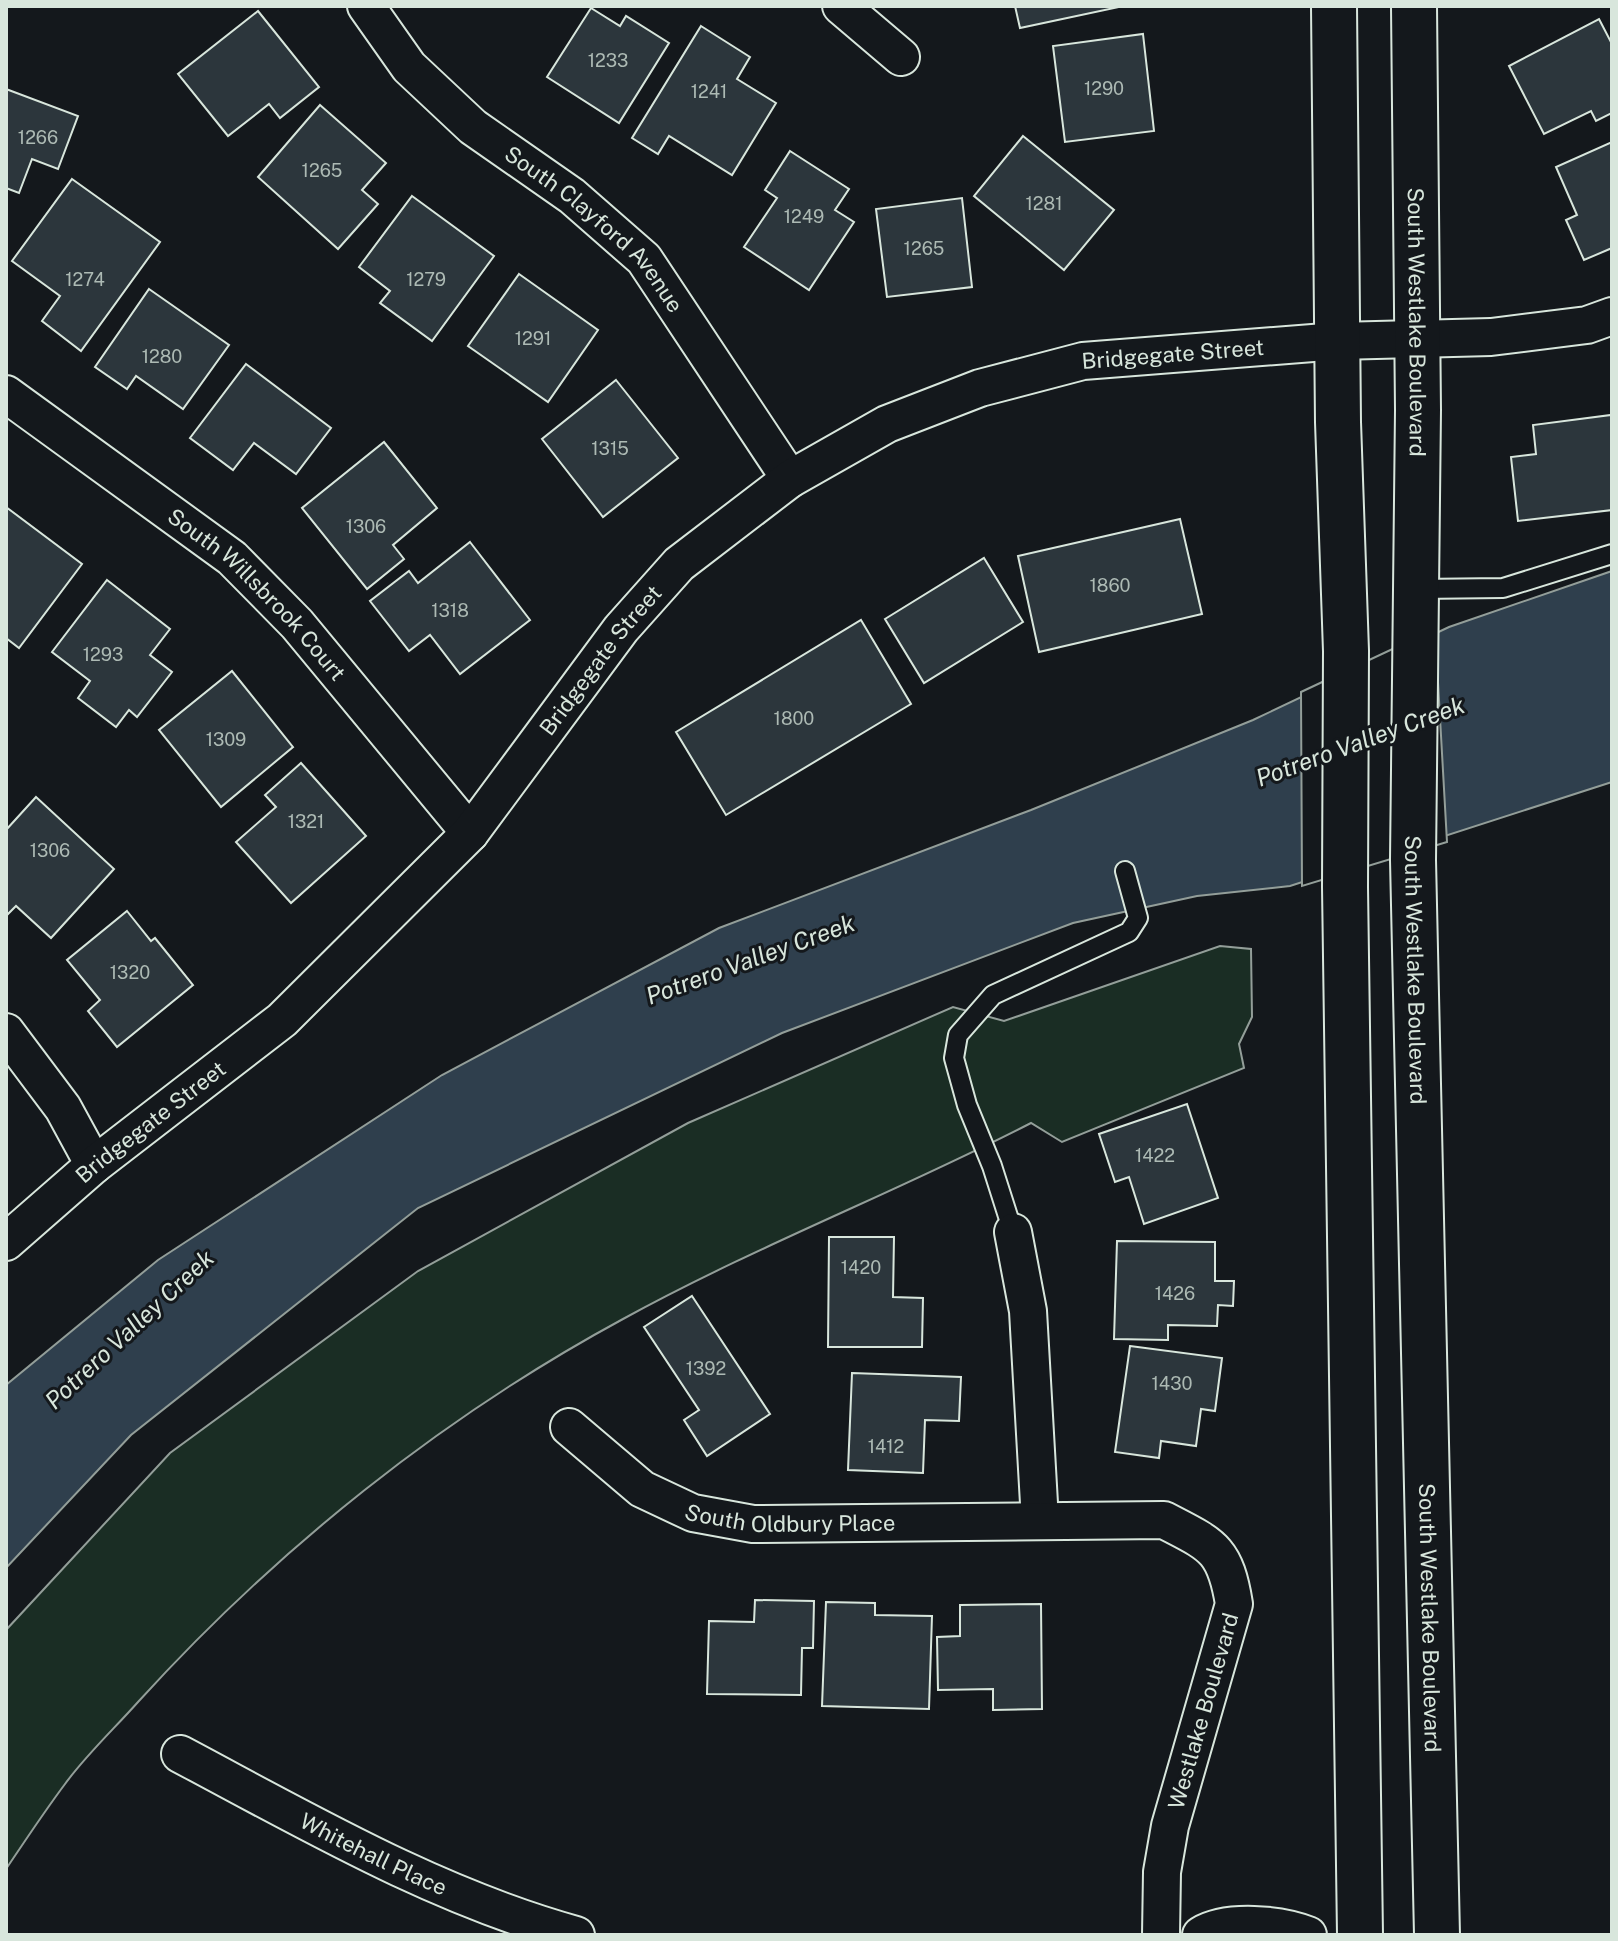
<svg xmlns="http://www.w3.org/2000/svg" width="1618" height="1941" font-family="'Public Sans',sans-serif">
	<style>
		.green { fill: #1a2d24; stroke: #939e99; stroke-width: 2 }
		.water { fill: #2f3f4d; stroke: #939e99; stroke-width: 2 }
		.pier { fill: #14181c; stroke: #939e99; stroke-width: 2 }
		.building { fill: #2c363c; stroke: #d8e6dc; stroke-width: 2 }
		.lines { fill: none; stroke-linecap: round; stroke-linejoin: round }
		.service-casing { stroke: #d8e6dc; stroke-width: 22 }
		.minor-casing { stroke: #d8e6dc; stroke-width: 40 }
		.secondary-casing { stroke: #d8e6dc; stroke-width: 48 }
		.service { stroke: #14181c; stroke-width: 18 }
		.minor { stroke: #14181c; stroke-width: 36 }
		.secondary { stroke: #14181c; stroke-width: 44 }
		.labels { text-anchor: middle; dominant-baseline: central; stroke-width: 6; stroke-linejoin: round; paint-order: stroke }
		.number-label { font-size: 18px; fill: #adbab4 }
		.street-label { font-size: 22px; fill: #d8e6dc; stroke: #14181c }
		.water-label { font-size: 24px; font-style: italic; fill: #d8e6dc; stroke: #14181c }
	</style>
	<rect width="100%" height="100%" fill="#14181c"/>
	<!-- green -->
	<path class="green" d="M1220,946L1251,949L1252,1017L1239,1044L1244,1068L1062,1142L1031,1123C897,1192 756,1246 623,1319C442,1417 276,1550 138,1702C114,1729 86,1755 65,1784C44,1812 25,1841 6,1869V1630L170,1453L418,1271L688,1123L953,1007L1004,1021Z"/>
	<!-- water -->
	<path class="water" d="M1612,571V782L1290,886L1197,896L1073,923L782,1033L418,1208L131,1435L6,1568V1385L158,1260L442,1075L719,928L1031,810L1253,720L1449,627Z"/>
	<!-- pier -->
	<path class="pier" d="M1435,629L1447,842L1302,886L1301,692Z"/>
	<!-- building -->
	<g class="building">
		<path d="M1015,6H1119V7L1020,28Z"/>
		<path d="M591,8L620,26L626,16L669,43L619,123L547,77Z"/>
		<path d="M258,11L319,87L280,118L269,104L228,136L178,74Z"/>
		<path d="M1599,19L1612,44V113L1596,121L1591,111L1544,134L1509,66Z"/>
		<path d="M701,26L750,57L737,79L776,103L732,175L669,136L658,154L632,138Z"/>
		<path d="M1143,34L1154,131L1065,142L1053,46Z"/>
		<path d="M6,89L78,116L58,169L32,159L19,193L6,188Z"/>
		<path d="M320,105L386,163L362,190L378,204L338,249L258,177Z"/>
		<path d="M1023,136L1114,210L1064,270L974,196Z"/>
		<path d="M1612,142V248L1584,260L1566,220L1577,215L1556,167Z"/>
		<path d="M790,151L849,189L835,210L854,222L809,290L744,247L777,198L765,190Z"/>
		<path d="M72,179L160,242L81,351L42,321L60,296L12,261Z"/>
		<path d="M412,196L494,256L432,341L380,303L390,291L359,267Z"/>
		<path d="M962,198L972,287L887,297L876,209Z"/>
		<path d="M519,274L598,330L548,402L468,346Z"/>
		<path d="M149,289L229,345L183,409L136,376L127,389L95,367Z"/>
		<path d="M246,364L331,428L296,474L254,443L233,470L190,438Z"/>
		<path d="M616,380L678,458L603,517L542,439Z"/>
		<path d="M1611,415L1612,510L1518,521L1511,457L1536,454L1533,425Z"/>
		<path d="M384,442L437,508L393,545L404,559L367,589L302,508Z"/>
		<path d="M6,507L82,564L19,648L6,638Z"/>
		<path d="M1180,519L1202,614L1039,652L1018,556Z"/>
		<path d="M470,542L530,620L460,674L430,635L409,651L370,601L409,571L418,583Z"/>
		<path d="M984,558L1023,622L924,683L885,619Z"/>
		<path d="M107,580L170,629L150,655L172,672L137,717L129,710L116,727L78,698L90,681L52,652Z"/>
		<path d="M861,620L911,704L726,815L676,732Z"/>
		<path d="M232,671L293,747L221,807L159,730Z"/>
		<path d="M301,763L366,836L291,903L236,842L276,807L265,795Z"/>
		<path d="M36,797L114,869L51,938L16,906L6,916V830Z"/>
		<path d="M127,911L151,941L155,938L193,985L117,1047L88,1011L100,1000L67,960Z"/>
		<path d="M1187,1104L1218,1198L1144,1224L1129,1177L1115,1182L1099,1134Z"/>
		<path d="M829,1237H894L893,1297L923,1298L922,1347H828Z"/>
		<path d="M1117,1241L1215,1242V1281H1234L1233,1306L1218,1305L1217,1326L1168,1325V1340L1114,1339Z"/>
		<path d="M692,1296L770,1414L707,1456L684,1420L699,1410L644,1327Z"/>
		<path d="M1130,1346L1222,1358L1215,1411L1201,1409L1196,1446L1161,1441L1159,1458L1115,1452Z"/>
		<path d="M852,1373L961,1377L959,1421L925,1420L923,1473L848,1470Z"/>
		<path d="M755,1600L814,1601L813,1648H802L801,1695L707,1694L709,1621L754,1622Z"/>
		<path d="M826,1602L875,1603V1615L932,1616L929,1709L822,1706Z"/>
		<path d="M1041,1604L1042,1709L993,1710V1689L938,1690L937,1637L960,1636V1605Z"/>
	</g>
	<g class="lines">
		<defs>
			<g id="service">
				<path d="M1417,589L1503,588L1612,554"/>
				<path d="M1013,1232L992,1166L967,1105L954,1058L958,1035L993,995L1129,932L1138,918L1125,871"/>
			</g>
			<g id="minor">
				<path id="s1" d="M366,6L409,67L473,127L572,196L644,259L790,479"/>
				<path d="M841,6L901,57"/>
				<path id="s2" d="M6,394L232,558L297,624L470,833"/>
				<path d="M6,1032L63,1108L94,1165"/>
				<path d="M1013,1232L1028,1311L1040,1521"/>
				<path id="s3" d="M6,1242L94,1165L282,1020L470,833L621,629L679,564L790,479L887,424L980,388L1083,361L1338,341L1491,337L1587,325L1612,316"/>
				<path id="s4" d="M569,1427L642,1489L693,1513L753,1524L1164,1520C1212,1545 1225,1548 1234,1604L1170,1826L1162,1872L1161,1935"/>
				<path id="s5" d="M180,1754C308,1822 435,1896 576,1935"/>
				<path d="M1201,1935C1227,1919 1280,1924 1308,1935"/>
			</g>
			<g id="secondary">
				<path d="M1334,6L1338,422L1346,651L1345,887L1360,1935"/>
				<path id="s6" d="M1414,6L1418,410L1413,860L1437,1935"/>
			</g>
		</defs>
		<!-- service casing -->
		<use href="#service" class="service-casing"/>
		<!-- minor casing -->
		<use href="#minor" class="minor-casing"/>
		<!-- secondary casing -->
		<use href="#secondary" class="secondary-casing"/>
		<!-- service -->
		<use href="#service" class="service"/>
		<!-- minor -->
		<use href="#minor" class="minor"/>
		<!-- secondary -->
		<use href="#secondary" class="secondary"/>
	</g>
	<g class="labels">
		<!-- number labels -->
		<g class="number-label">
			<text x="608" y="60">1233</text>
			<text x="1104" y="88">1290</text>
			<text x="709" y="91">1241</text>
			<text x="38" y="137">1266</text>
			<text x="322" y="170">1265</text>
			<text x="1044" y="203">1281</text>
			<text x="804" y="216">1249</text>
			<text x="924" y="248">1265</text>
			<text x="85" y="279">1274</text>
			<text x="426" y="279">1279</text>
			<text x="533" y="338">1291</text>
			<text x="162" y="356">1280</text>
			<text x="610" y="448">1315</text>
			<text x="366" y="526">1306</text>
			<text x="1110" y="585">1860</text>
			<text x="450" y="610">1318</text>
			<text x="103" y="654">1293</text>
			<text x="794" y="718">1800</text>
			<text x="226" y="739">1309</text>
			<text x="306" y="821">1321</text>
			<text x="50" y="850">1306</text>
			<text x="130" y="972">1320</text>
			<text x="1155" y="1155">1422</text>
			<text x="861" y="1267">1420</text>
			<text x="1175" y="1293">1426</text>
			<text x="706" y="1368">1392</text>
			<text x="1172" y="1383">1430</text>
			<text x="886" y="1446">1412</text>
		</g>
		<!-- street labels -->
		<g class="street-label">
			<text stroke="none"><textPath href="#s1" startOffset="322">South Clayford Avenue</textPath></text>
			<text stroke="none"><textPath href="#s6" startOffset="316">South Westlake Boulevard</textPath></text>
			<text stroke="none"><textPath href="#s3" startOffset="1508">Bridgegate Street</textPath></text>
			<text stroke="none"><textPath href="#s2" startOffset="322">South Willsbrook Court</textPath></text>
			<text stroke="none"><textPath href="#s3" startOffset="836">Bridgegate Street</textPath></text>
			<text stroke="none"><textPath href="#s6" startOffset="964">South Westlake Boulevard</textPath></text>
			<text stroke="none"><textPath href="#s3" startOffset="188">Bridgegate Street</textPath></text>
			<text stroke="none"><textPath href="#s4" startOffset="250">South Oldbury Place</textPath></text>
			<text stroke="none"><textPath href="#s6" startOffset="1612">South Westlake Boulevard</textPath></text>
			<text transform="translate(1203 1711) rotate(-74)">Westlake Boulevard</text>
			<text stroke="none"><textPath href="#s5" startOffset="218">Whitehall Place</textPath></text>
		</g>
		<!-- water labels -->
		<g class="water-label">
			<text transform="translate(1360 741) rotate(-20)">Potrero Valley Creek</text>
			<text transform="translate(750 959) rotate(-20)">Potrero Valley Creek</text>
			<text transform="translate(129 1329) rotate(-43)">Potrero Valley Creek</text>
		</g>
	</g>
	<!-- border -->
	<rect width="1618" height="1941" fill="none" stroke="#d8e6dc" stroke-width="16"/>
</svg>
